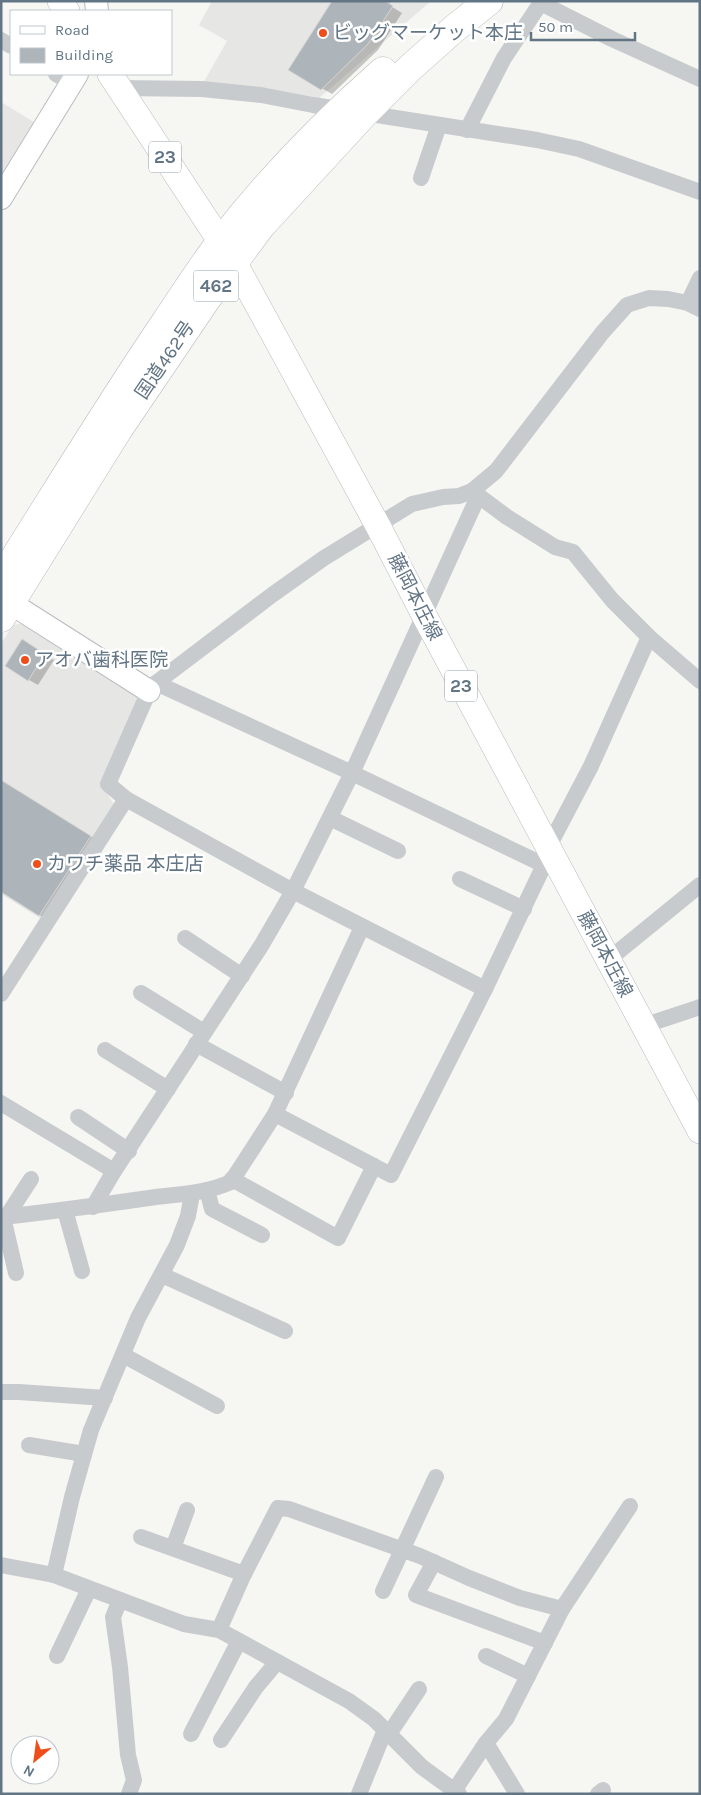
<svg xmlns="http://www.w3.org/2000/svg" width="701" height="1795" font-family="Karla,'Noto Sans JP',sans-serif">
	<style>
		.built { fill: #e6e7e5 }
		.shadow { fill: #0003 }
		.building { fill: #adb5ba; stroke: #d7d7d4 }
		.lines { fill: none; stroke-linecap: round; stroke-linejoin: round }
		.secondary-casing { stroke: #b7bcc1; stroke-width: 24 }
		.primary-casing { stroke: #b8bcc0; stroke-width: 26 }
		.highway-casing { stroke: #b9bcbf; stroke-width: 29 }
		.street { stroke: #c8cbce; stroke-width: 16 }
		.secondary { stroke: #fff; stroke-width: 22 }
		.primary { stroke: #fff; stroke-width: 25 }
		.highway { stroke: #fff; stroke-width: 28 }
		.poi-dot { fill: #ef4d19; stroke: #fff; stroke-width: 2 }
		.labels { text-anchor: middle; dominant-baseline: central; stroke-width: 5; stroke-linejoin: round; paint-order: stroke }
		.shield { fill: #fff; stroke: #919eaa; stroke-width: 1 }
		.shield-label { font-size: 18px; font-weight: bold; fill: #627585 }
		.poi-label { font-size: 19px; fill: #627585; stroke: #fff; text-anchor: start }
		.street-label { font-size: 19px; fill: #627585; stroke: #fff }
	</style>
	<rect width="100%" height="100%" fill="#f6f6f2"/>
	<!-- built -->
	<g class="built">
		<path d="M212,1H431L318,99L202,85L227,41L199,25Z"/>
		<path d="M1,102L34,122L1,177Z"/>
		<path d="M24,623L137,693L138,704L100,783L114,804L43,920L1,894V644L13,625Z"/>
	</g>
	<!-- shadow -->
	<g class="shadow">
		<path d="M333,1H390L389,5L402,13L378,50L332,94L290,70Z"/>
		<path d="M32,646L54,660L38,685L29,680Z"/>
		<path d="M1,781L100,842L49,921L1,891Z"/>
	</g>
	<!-- building -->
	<g class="building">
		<path d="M332,1H385L393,6L368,44L321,90L288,70Z"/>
		<path d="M22,639L45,654L28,681L5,666Z"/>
		<path d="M1,780L91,836L39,916L1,892Z"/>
	</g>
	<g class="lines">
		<defs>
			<g id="secondary">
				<path d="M96,1L97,11"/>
				<path d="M1,198L77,74"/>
				<path d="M1,597L149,691"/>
			</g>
			<g id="primary">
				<path d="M60,1L67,11"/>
				<path d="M110,74L234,262L378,526L424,615L700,1131"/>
			</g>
			<g id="highway">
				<path d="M1,579C55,494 107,408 164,324C183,296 201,267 222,240C269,179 325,122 383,71"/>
				<path d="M1,618L118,430L206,300L261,226L365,113L410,68L455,28L489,1"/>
			</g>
		</defs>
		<!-- secondary casing -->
		<use href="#secondary" class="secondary-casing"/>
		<!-- primary casing -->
		<use href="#primary" class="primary-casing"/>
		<!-- highway casing -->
		<use href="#highway" class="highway-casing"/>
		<!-- street -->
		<g class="street">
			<path d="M541,3L612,39L700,79"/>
			<path d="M1,40L11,46"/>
			<path d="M56,74L71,83"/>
			<path d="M120,88L202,89L261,95L313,105L537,140L579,149L700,192"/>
			<path d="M467,130L504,58L542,1"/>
			<path d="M421,178L439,125"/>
			<path d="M688,303L700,278"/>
			<path d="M472,491L507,517L555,547L573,552L612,600L649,637L700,681"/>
			<path d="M156,683L352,773L544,865L554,859"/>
			<path d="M126,799L293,891L485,989L544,865"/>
			<path d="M330,818L398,851"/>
			<path d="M548,848L591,766L649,637"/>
			<path d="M460,879L524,909"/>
			<path d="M185,938L242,976"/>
			<path d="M608,960L700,885"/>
			<path d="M141,993L204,1032"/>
			<path d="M1,994L126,799L108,784L149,691L156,683L272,595L324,558L412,504L443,497L459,496L472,491L496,471L602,333L627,305L649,298L668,299L688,303L700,309"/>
			<path d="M643,1026L700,1007"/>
			<path d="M196,1044L286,1093"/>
			<path d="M105,1050L168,1089"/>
			<path d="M1,1103L114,1171L93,1207"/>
			<path d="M275,1114L391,1175L485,989"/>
			<path d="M78,1117L129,1151"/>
			<path d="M114,1171L261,946L293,891L352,773L476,501L472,491"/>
			<path d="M232,1179L338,1238L374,1166"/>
			<path d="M207,1190L212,1209L262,1235"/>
			<path d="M65,1210L82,1271"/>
			<path d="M7,1216L31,1179"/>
			<path d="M1,1217C51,1212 100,1205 149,1198C177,1194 204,1194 231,1182L275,1114L362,927"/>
			<path d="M3,1217L16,1273"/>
			<path d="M162,1275L285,1331"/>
			<path d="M123,1355L217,1406"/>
			<path d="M1,1392H19L105,1398"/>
			<path d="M29,1445L84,1454"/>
			<path d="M141,1537L244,1574"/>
			<path d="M173,1548L187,1510"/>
			<path d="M434,1562L416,1595L545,1643"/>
			<path d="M1,1565L54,1575L184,1624L219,1630L349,1701L374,1719L422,1767L459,1794"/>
			<path d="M54,1575L72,1497L91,1430L138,1318L177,1245L188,1216L192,1194"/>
			<path d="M383,1591L436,1477"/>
			<path d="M120,1600L113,1617L120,1667L128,1755L134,1780L129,1794"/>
			<path d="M219,1630L243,1576L278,1508L289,1509L420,1556L469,1578L520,1598L562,1609"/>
			<path d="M57,1656L89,1589"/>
			<path d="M486,1656L528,1676"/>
			<path d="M191,1734L239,1641"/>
			<path d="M389,1734L419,1689"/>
			<path d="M221,1740L256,1687L277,1662"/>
			<path d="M486,1743L517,1794"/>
			<path d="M454,1791L486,1743L506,1719L562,1609L630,1506"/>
			<path d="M359,1794L385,1730"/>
			<path d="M598,1794L603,1790"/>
		</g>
		<!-- secondary -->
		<use href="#secondary" class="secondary"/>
		<!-- primary -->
		<use href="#primary" class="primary"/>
		<!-- highway -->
		<use href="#highway" class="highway"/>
	</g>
	<!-- markers -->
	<g class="poi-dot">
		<circle cx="323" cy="33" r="5"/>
		<circle cx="25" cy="660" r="5"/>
		<circle cx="37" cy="864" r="5"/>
	</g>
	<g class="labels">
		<!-- shield labels -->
		<g class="shield">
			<rect x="149" y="141.5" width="32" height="31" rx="4"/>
			<rect x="193.5" y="270.5" width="45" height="31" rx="4"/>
			<rect x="445" y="670.5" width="32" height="31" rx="4"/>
		</g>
		<g class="shield-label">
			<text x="165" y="157">23</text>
			<text x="216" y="286">462</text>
			<text x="461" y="686">23</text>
		</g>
		<!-- poi labels -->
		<g class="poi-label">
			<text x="333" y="33">ビッグマーケット本庄</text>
			<text x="35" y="660">アオバ歯科医院</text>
			<text x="47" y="864">カワチ薬品 本庄店</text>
		</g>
		<!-- street labels -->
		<g class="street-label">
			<text transform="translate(165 360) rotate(-56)">国道462号</text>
			<text transform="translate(415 597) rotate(63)">藤岡本庄線</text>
			<text transform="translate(605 954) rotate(62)">藤岡本庄線</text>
		</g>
	</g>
	<!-- border -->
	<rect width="701" height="1795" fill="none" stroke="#627585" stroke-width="5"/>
	<!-- legend -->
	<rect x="10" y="10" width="162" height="65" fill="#ffffff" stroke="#c0c8ce"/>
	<rect x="20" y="26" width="25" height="8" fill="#ffffff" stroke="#c0c8ce"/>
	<text x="55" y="35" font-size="15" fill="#627585">Road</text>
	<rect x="20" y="48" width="25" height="15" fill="#adb5ba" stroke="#c0c8ce"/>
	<text x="55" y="60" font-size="15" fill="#627585">Building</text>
	<!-- north arrow -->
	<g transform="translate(35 1760) rotate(209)"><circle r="24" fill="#ffffff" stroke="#c0c8ce"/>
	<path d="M0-4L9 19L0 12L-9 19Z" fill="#ef4d19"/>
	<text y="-8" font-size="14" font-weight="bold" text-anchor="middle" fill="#627585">N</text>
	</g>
	<!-- scale -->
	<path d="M531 32v8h104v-8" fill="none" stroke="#627585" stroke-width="2.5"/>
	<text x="538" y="32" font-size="15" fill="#627585" stroke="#ffffff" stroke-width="4" paint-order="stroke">50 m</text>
</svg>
